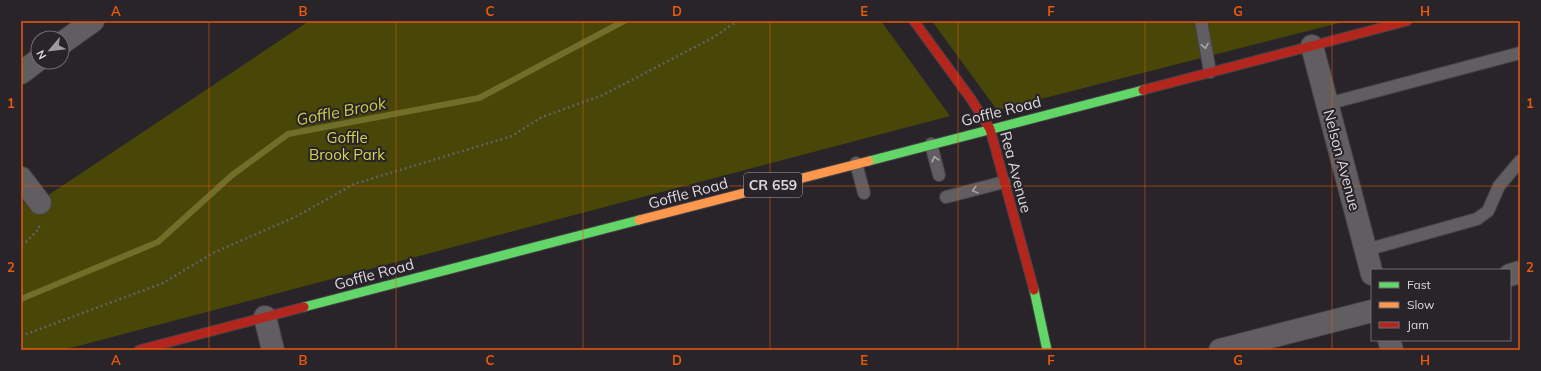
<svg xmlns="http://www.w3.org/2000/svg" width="1541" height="371" font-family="Mulish,sans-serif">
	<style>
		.green { fill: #484707 }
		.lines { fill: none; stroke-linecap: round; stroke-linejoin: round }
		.stream { stroke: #6f6f2a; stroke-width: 6 }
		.lane-casing { stroke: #444245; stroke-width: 14 }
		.street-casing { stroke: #444245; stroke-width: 24 }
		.fast-casing { stroke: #444245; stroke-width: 11 }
		.slow-casing { stroke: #444245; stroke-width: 11 }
		.jam-casing { stroke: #444245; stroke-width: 11 }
		.path { stroke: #626062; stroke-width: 2.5; stroke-dasharray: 2 3; stroke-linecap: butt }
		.lane { stroke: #605e60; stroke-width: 12 }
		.street { stroke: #605e60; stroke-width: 22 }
		.fast { stroke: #63d668; stroke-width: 9 }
		.slow { stroke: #ff974d; stroke-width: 9 }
		.jam { stroke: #b3261e; stroke-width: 9 }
		.oneway { stroke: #aaa7ab }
		.grid { fill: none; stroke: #e8590c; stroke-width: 1; stroke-opacity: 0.55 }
		.labels { text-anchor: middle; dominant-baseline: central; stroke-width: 4; stroke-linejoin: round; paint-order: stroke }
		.shield { fill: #29232a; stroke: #a6a2a7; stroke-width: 1 }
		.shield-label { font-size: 14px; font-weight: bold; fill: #dcd8dd }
		.street-label { font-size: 15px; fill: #dcd8dd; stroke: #29232a }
		.park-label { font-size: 15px; fill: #d4d44f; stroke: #29232a }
		.water-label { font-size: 16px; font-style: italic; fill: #cbcb44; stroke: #29232a }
		.neatline { fill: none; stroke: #e8590c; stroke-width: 1.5 }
		.grid-label { font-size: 13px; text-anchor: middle; font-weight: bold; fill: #e8590c }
	</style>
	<rect width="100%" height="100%" fill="#282429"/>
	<!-- green -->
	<g class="green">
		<path d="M309,21H881L950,116L63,350H21V199L29,208Z"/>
		<path d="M932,21H1347L997,110Z"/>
	</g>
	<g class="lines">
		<!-- stream -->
		<path class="stream" d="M21,299L158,242L231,176L288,134L479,98L624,21"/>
		<defs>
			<g id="lane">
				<path d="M1201,21L1210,72"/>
				<path d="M1327,104L1520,53"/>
				<path d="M931,144L939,175"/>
				<path d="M856,163L864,193"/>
				<path d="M946,197L1004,182"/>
				<path d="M1366,250L1477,219L1488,211L1499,186L1520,161"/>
			</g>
			<g id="street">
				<path d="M62,43L93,21"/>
				<path d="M1312,46L1372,274"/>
				<path d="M21,73L38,60"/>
				<path d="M21,178L40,203"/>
				<path d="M1510,275L1520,272"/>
				<path d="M265,317L273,350"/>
				<path d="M1389,340L1392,350"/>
				<path d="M1220,350L1372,311"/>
			</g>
			<g id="fast">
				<path d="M869,161L1143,90"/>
				<path d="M1034,290L1047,350"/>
				<path d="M304,307L639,220"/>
			</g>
			<path id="slow" d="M639,220L869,161"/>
			<g id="jam">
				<path d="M914,21L971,99L990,129L1034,290"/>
				<path d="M1143,90L1407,21"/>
				<path d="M139,350L304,307"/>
			</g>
		</defs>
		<!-- lane casing -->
		<use href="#lane" class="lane-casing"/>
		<!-- street casing -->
		<use href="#street" class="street-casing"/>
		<!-- fast casing -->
		<use href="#fast" class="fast-casing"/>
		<!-- slow casing -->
		<use href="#slow" class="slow-casing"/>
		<!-- jam casing -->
		<use href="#jam" class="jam-casing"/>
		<!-- path -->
		<g class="path">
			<path d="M21,244L26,242L39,229V223"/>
			<path d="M21,336L163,283L213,253L295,217L354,184L512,136L542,117L603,95L714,37L737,21"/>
		</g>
		<!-- lane -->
		<use href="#lane" class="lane"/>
		<!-- street -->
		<use href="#street" class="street"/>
		<!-- fast -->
		<use href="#fast" class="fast"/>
		<!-- slow -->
		<use href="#slow" class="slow"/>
		<!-- jam -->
		<use href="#jam" class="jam"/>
	</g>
	<!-- one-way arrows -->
	<defs><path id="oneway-chevron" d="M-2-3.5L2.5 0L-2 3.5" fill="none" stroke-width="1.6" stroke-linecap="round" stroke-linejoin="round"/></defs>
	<g class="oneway">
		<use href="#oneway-chevron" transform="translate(1205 46) rotate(79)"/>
		<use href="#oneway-chevron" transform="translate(935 159) rotate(-105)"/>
		<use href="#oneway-chevron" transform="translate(975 190) rotate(165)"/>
	</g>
	<!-- grid -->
	<path class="grid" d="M209,21V350M396,21V350M583,21V350M770,21V350M958,21V350M1145,21V350M1332,21V350M21,186H1520"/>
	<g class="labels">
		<!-- shield labels -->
		<rect class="shield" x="744" y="173" width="58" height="24" rx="3"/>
		<g class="shield-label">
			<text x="773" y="185">CR 659</text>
		</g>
		<!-- street labels -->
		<g class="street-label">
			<text transform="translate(1001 111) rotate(-14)">Goffle Road</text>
			<text transform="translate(1342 160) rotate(75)">Nelson Avenue</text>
			<text transform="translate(1016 172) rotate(75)">Rea Avenue</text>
			<text transform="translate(688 193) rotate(-15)">Goffle Road</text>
			<text transform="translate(374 274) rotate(-15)">Goffle Road</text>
		</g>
		<!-- park labels -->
		<g class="park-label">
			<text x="347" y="137">Goffle<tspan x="347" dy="17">Brook Park</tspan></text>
		</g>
		<!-- water labels -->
		<g class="water-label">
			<text transform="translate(341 111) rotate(-11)">Goffle Brook</text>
		</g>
	</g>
	<!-- border -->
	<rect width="1541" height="371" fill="none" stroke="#29232a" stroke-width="44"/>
	<!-- legend -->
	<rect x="1371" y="269" width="140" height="72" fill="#29232a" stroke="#716b72"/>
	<rect x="1379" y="282" width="20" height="6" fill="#63d668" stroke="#716b72"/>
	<text x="1407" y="289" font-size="12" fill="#dcd8dd">Fast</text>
	<rect x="1379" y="302" width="20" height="6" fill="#ff974d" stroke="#716b72"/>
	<text x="1407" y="309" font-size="12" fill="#dcd8dd">Slow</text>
	<rect x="1379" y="322" width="20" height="6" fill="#b3261e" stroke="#716b72"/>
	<text x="1407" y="329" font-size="12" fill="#dcd8dd">Jam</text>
	<!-- north arrow -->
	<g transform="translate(50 50) rotate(242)"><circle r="19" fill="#29232a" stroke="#716b72"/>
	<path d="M0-3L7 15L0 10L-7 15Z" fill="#9d999e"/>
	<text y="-6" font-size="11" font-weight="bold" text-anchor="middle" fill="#dcd8dd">N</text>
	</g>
	<rect x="22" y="22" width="1497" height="327" class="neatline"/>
	<g class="grid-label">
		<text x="116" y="16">A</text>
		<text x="303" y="16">B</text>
		<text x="490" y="16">C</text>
		<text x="677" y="16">D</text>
		<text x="864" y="16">E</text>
		<text x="1051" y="16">F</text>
		<text x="1238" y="16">G</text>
		<text x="1425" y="16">H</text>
		<text x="11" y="108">1</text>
		<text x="1530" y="108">1</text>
		<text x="11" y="272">2</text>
		<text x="1530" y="272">2</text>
		<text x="116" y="365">A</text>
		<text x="303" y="365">B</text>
		<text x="490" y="365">C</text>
		<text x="677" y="365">D</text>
		<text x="864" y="365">E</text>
		<text x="1051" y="365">F</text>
		<text x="1238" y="365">G</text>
		<text x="1425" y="365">H</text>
	</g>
</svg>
